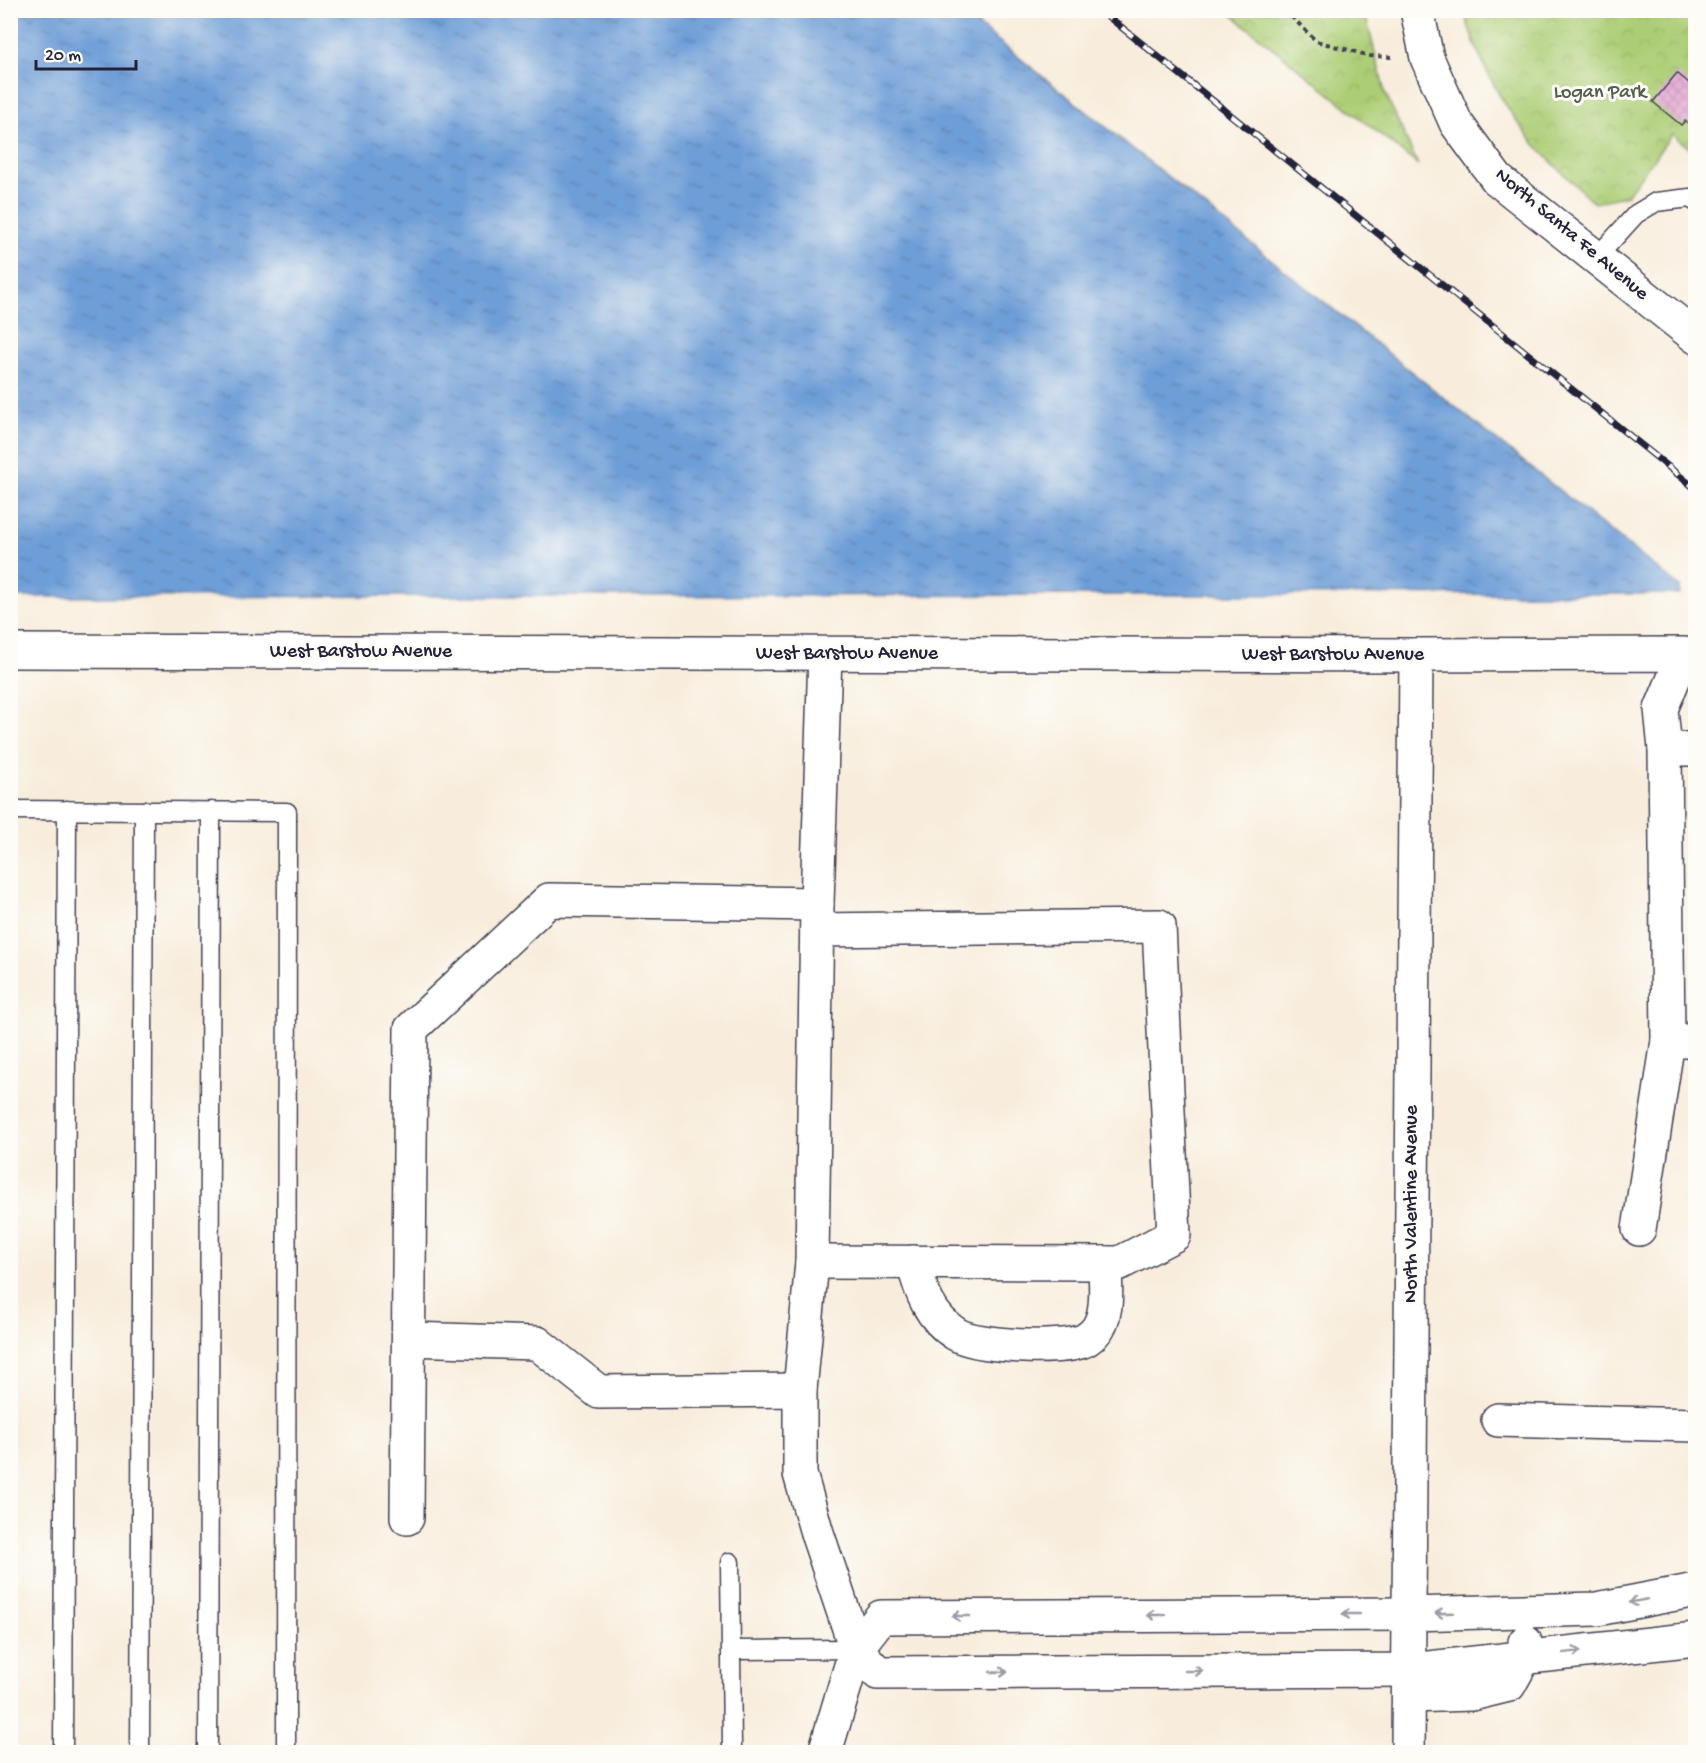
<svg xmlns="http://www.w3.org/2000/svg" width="1706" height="1763" font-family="'Gochi Hand',sans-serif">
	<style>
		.park { fill: url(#park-crowns); stroke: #677858; stroke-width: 1.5 }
		.water { fill: url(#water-ripples); stroke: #486089; stroke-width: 1.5 }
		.building { fill: url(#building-cross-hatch) }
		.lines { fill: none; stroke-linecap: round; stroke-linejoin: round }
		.service-casing { stroke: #424053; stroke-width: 21 }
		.minor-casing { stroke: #424053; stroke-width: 36 }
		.tertiary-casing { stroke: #424053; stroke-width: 36 }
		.path { stroke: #424053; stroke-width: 4; stroke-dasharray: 4.5 4.5; stroke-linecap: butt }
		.service { stroke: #fff; stroke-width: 18 }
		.minor { stroke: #fff; stroke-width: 33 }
		.tertiary { stroke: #fff; stroke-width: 33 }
		.rail-casing { stroke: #22223b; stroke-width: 7 }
		.rail { stroke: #fdfcf7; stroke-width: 4.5; stroke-dasharray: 14; stroke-linecap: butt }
		.oneway { stroke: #9c9ca7 }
		.labels { text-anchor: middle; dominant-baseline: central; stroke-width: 6; stroke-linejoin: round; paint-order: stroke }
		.park-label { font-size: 20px; fill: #525e4f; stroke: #fdfcf7 }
		.street-label { font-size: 20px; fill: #22223b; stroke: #fdfcf7 }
	</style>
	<defs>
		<pattern id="park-crowns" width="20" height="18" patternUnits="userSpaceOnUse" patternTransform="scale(1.5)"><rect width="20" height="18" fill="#accd75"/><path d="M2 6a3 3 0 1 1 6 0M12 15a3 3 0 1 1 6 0" fill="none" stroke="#94b066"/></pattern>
		<pattern id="water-ripples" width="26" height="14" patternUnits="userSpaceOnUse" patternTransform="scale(1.5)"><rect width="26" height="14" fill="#6e9ed7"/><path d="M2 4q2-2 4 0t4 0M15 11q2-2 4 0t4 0" fill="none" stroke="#5a80b0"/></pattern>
		<pattern id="building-cross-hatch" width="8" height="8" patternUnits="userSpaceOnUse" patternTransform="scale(1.5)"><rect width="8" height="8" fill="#e6acd4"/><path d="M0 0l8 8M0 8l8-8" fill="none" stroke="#c594b7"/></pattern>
	</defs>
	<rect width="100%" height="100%" fill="#fdfcf7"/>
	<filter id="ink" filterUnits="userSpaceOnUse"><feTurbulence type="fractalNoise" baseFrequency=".0167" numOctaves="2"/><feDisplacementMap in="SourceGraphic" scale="12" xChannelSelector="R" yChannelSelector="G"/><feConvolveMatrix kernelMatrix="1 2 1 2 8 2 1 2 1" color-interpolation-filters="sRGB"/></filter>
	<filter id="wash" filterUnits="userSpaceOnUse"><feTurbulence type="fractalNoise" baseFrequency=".008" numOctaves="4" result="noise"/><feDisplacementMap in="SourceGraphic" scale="24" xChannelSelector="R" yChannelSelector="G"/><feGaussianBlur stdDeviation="1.35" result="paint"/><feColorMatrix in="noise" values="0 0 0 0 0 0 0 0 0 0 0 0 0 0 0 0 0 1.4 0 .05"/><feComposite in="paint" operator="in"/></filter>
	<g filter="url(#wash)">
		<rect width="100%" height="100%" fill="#f8eddc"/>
		<!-- park -->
		<g class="park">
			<path d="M1227,11H1354L1367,21L1385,93L1418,165Z"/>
			<path d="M1464,11H1695V153L1672,134L1627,195L1594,203C1573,182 1548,161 1529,137C1498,99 1477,58 1464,11Z"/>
		</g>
		<!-- water -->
		<path class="water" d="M10,11H961L1680,587V594L11,597Z"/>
		<g id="blocks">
			<!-- building -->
			<path class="building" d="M1677,73L1696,89V129L1685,121L1681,125L1653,102Z"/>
		</g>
	</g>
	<g filter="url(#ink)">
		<use href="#blocks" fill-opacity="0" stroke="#424053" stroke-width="1.5"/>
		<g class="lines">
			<defs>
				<g id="service">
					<path d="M1596,258L1636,214L1656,202L1690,198L1696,202"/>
					<path d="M10,810L287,812L286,1752"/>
					<path d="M730,1562L732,1748"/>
					<path d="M732,1650L856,1649"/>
					<path d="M63,1752L67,810"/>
					<path d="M140,1752L144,811"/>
					<path d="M208,1752L211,811"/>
				</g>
				<g id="minor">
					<path d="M1417,10L1427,58L1456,123L1497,179L1696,337"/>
					<path d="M825,654L817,904L812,1262L800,1390V1474L817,1533L856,1649L825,1752"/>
					<path d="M1416,655L1684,654L1661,709L1665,749"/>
					<path d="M1696,749H1665L1668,1041H1696"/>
					<path d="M1639,1229L1668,1041"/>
					<path d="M812,1262L1120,1263L1174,1235L1159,926L817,930"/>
					<path d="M913,1262C920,1290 930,1318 956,1334C977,1347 1060,1350 1083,1341C1086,1340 1091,1336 1094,1333C1110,1317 1105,1284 1105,1263"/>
					<path d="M409,1339L537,1343L599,1392L800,1390"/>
					<path d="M1498,1420L1696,1425"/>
					<path d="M407,1518L411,1029L549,900L817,904"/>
					<path d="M1696,1590L1597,1609L1409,1614L881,1617L856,1649L878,1673L1410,1670L1696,1639"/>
					<path d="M1409,1696L1472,1694L1509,1685L1524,1658L1525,1642"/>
				</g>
				<path id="tertiary" d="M10,651L1416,655L1408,1752"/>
			</defs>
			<!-- service casing -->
			<use href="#service" class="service-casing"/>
			<!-- minor casing -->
			<use href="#minor" class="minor-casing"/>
			<!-- tertiary casing -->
			<use href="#tertiary" class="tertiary-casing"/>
			<!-- path -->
			<path class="path" d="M1285,10L1316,41L1370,56L1394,57"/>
			<!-- service -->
			<use href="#service" class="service"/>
			<!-- minor -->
			<use href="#minor" class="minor"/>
			<!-- tertiary -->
			<use href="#tertiary" class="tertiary"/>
			<defs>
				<path id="rail" d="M1100,10L1696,489"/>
			</defs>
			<!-- rail casing -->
			<use href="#rail" class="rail-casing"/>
			<!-- rail -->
			<use href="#rail" class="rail"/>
		</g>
		<!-- one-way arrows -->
		<defs><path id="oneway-shaft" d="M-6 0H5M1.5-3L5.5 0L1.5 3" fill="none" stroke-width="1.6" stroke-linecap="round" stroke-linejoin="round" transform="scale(1.5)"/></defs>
		<g class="oneway">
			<use href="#oneway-shaft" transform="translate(1638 1601) rotate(169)"/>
			<use href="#oneway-shaft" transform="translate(1444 1613) rotate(178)"/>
			<use href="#oneway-shaft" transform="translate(1351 1614) rotate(180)"/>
			<use href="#oneway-shaft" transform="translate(1156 1615) rotate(180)"/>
			<use href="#oneway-shaft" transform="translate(961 1616) rotate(180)"/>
			<use href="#oneway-shaft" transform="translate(1572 1652) rotate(-7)"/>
			<use href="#oneway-shaft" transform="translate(1194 1671)"/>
			<use href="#oneway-shaft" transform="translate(999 1672)"/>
		</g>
	</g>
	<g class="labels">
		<!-- park labels -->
		<g class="park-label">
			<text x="1600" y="93">Logan Park</text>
		</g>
		<!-- street labels -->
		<g class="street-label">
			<text transform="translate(1571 235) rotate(40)">North Santa Fe Avenue</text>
			<text x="361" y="652">West Barstow Avenue</text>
			<text x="847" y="654">West Barstow Avenue</text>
			<text x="1333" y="655">West Barstow Avenue</text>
			<text transform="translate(1412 1204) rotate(-90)">North Valentine Avenue</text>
		</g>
	</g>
	<!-- margin -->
	<rect width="1706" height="1763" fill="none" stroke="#fdfcf7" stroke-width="36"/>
	<!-- scale -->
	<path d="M36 60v9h100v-9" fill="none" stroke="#22223b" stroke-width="3"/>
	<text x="45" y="60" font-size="18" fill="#22223b" stroke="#fdfcf7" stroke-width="4.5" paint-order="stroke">20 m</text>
</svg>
